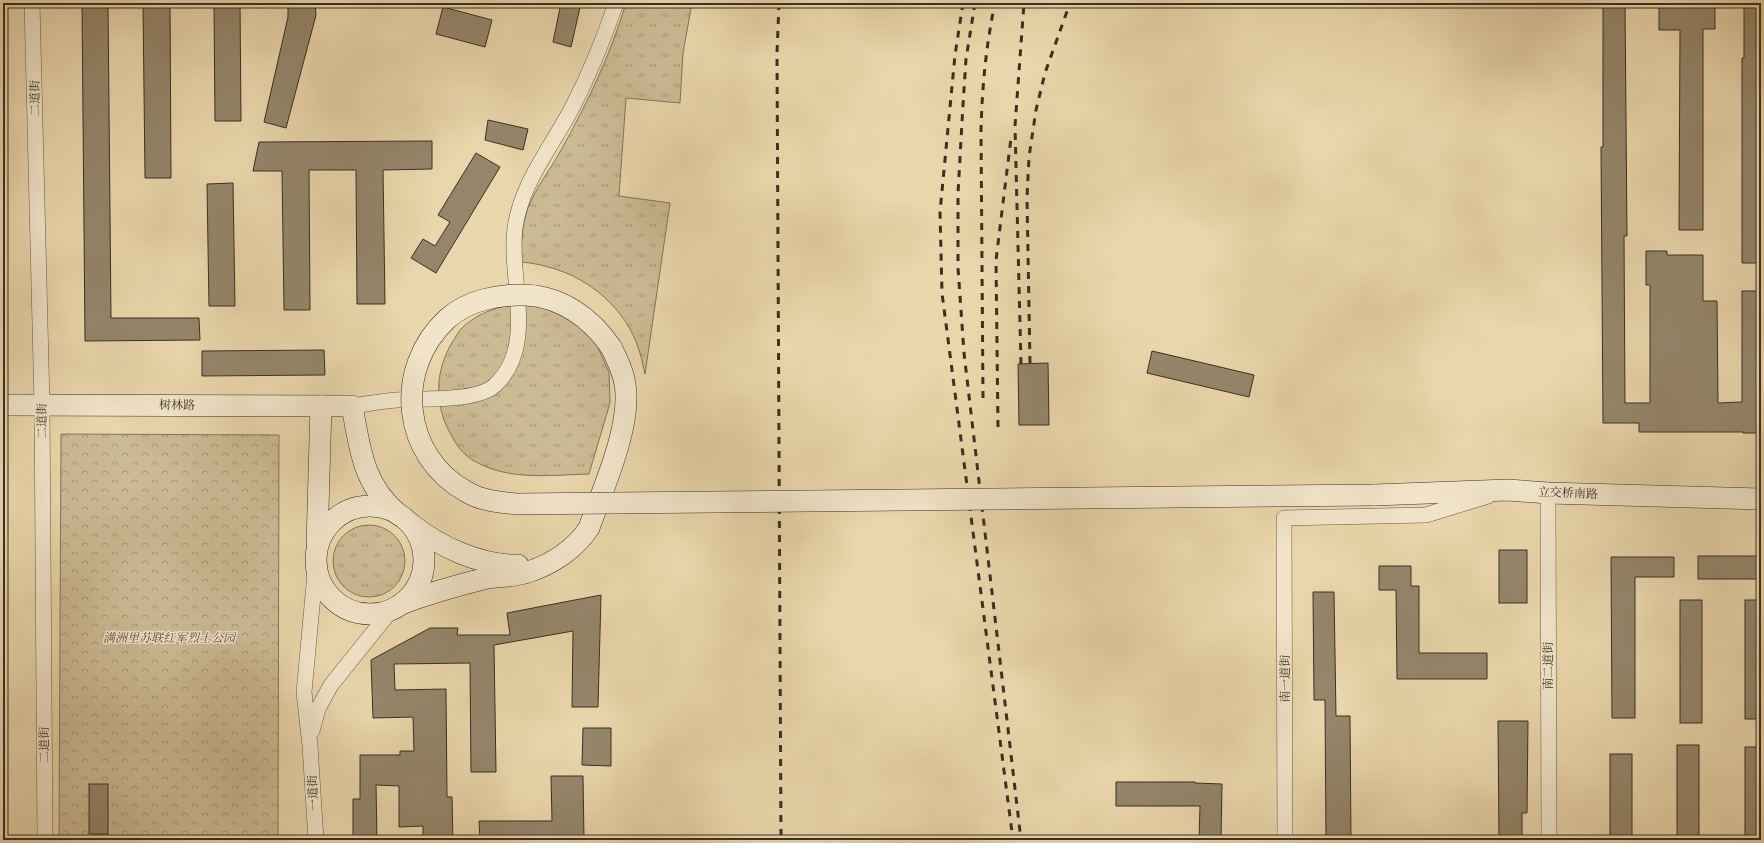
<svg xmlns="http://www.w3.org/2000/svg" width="1764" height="843" font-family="Cardo,'Noto Serif SC',serif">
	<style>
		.grass { fill: url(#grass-tufts); stroke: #82755c }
		.park { fill: url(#park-crowns); stroke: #82755c }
		.building { fill: #95866b; stroke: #393024 }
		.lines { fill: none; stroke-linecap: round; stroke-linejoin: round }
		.street-casing { stroke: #655a46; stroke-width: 16 }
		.secondary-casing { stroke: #393024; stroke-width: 22 }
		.street { stroke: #f1e4c9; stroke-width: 15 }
		.secondary { stroke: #f1e4c9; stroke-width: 21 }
		.rail { stroke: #393024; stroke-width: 3; stroke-dasharray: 7 7; stroke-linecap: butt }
		.secondary-bridge-casing { stroke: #393024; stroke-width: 22; stroke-linecap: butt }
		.secondary-bridge { stroke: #f1e4c9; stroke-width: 21 }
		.labels { text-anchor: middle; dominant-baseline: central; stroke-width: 3; stroke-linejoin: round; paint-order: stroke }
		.street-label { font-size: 12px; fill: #393024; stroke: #f1e4c9 }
		.park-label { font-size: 12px; font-style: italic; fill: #564c3b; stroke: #f1e4c9 }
	</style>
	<defs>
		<pattern id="grass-tufts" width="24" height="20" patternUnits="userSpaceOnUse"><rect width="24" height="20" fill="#ccba95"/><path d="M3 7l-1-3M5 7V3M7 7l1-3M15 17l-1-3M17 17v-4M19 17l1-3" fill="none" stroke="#a79879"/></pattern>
		<pattern id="park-crowns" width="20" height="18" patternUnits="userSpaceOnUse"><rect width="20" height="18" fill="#ccba95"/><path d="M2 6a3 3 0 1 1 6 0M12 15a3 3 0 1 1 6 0" fill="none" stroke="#a79879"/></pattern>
	</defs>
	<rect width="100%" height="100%" fill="#ead6ac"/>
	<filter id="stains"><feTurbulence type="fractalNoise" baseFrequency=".005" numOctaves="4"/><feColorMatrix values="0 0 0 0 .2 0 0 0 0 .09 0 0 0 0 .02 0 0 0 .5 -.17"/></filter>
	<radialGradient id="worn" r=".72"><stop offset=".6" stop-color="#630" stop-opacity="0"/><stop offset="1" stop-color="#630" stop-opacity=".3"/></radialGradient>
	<!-- grass -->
	<g class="grass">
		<path d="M626,3H692L683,53L680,103L626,98L619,196L670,203L645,374C643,367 642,358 639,350C627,310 589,277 548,267C539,264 530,263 521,262C521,244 522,225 528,208C536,187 551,169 561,150C587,104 611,54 626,3Z"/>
		<path d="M537,302L570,317L594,339L609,372L610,403L589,474C551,475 511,481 476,462C464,456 456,445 450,433C434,403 435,370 453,341C456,337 458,332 461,329C482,308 509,304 537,302Z"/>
		<circle cx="369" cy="561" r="36"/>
	</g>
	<!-- park -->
	<path class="park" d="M61,434L279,435L278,840H59Z"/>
	<!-- building -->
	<g class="building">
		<path d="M82,3H108L111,318H199L200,340L85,341Z"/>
		<path d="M143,3H170L171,178H145Z"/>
		<path d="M214,3H240L241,121H215Z"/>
		<path d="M288,3H315L316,15L286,128L264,122L288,17Z"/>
		<path d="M561,3H581L571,47L553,42Z"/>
		<path d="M1603,3H1625L1627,236H1624L1625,403H1650V285H1646V251H1667V255H1703V301H1717L1718,403L1742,402V291H1761V433H1743V432H1639V423H1603L1601,147H1603Z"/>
		<path d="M1659,3H1715V29H1703V230H1679L1680,30H1659Z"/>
		<path d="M1744,3H1761V263H1742V58H1744Z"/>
		<path d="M443,7L492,20L485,47L436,34Z"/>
		<path d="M488,120L528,129L523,150L485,140Z"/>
		<path d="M432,141V169L383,170L385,304H357L356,170H309L310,310H284L282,171H253L259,142Z"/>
		<path d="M476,153L500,167L436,273L411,258L423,239L435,246L450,222L438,215Z"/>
		<path d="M233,183L235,306H209L207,184Z"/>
		<path d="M324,350L325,375L202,376V351Z"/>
		<path d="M1152,351L1254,375L1249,397L1147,373Z"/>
		<path d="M1048,363L1049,425H1019L1018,364Z"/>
		<rect x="1499" y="550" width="28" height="53"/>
		<rect x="1698" y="556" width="63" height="23"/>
		<path d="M1611,557H1674V577H1635V718H1612Z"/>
		<path d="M1379,566H1411V586H1419V653H1487V679H1397L1396,590H1379Z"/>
		<path d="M1313,592H1334L1336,716H1350L1351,840H1326L1325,700H1314Z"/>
		<path d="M601,595L598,707H572L573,631L494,645L496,772H471L470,663L394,664L395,690L446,689L447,797H452L453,840H423V826L399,827V786L376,785L377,840H353V799H360V755H400V751H414L413,717L373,718L371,660L430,628H458L457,635H510L507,613Z"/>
		<rect x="1680" y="600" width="22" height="123"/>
		<rect x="1745" y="600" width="16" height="119"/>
		<path d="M1498,721H1528L1527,813H1522V840H1499Z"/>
		<path d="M583,728H611V766L582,765Z"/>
		<rect x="1677" y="745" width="22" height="92"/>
		<rect x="1745" y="747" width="16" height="93"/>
		<rect x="1610" y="754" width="22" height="86"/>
		<path d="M551,776H583L584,840H480L479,821H552Z"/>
		<path d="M1116,782H1195V783L1222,784L1221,840H1199L1200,806H1116Z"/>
		<rect x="89" y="784" width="19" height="50"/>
	</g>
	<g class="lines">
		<defs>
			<g id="street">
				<path d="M32,3L42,404L45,840"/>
				<path d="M352,406C367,404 382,401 397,400C421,398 476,402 494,386C538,347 508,279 515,228C521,183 553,145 573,106C590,73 604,38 616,3"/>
				<path d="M1548,493L1549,840"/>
				<path d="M312,731L318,709L331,685L393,608"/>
				<path d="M316,840L310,746L304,692L316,563"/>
				<path d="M1285,840L1284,518L1426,515L1488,496"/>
			</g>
			<g id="secondary">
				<path d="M3,405L352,406C360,449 363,485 399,515"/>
				<path d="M1374,495L1508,490L1548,493L1761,499"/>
				<circle cx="370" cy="560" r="54"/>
				<path d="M411,524C440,547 481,566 518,565"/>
				<path d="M317,544L321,406"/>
				<path d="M401,604C427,594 455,586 483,579C497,576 514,577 528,572C552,564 575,549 589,528C603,488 632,426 625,384C623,371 617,359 611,347"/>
			</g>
		</defs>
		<!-- street casing -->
		<use href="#street" class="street-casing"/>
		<!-- secondary casing -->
		<use href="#secondary" class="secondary-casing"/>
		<!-- street -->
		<use href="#street" class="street"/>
		<!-- secondary -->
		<use href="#secondary" class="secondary"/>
		<!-- rail -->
		<g class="rail">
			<path d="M779,3L777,53L781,840"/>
			<path d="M963,3L955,55L940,212L942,293L1013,840"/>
			<path d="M975,3L966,59L963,105L958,193V268L964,353L1021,840"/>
			<path d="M1030,363L1027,198L1029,157L1036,110L1045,73L1070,3"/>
			<path d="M1021,364L1015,126L1024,3"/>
			<path d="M983,398L981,131C982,88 986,45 995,3"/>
			<path d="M998,427L996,260L1011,138"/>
		</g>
		<defs>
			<path id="secondary-bridge" d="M611,347C591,318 562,297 526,295C499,294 468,300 447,319C393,369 402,457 467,492C482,501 499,502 516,504L1374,495"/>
		</defs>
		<!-- secondary-bridge casing -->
		<use href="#secondary-bridge" class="secondary-bridge-casing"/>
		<!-- secondary-bridge -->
		<use href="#secondary-bridge" class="secondary-bridge"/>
	</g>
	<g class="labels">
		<!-- street labels -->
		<g class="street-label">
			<text transform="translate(35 98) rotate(-91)">二道街</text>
			<text transform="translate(177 405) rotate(1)">树林路</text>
			<text transform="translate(42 421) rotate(-91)">二道街</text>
			<text transform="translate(1568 493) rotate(2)">立交桥南路</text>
			<text transform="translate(1548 666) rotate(-90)">南二道街</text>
			<text transform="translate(1285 679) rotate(-90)">南一道街</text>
			<text transform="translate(44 745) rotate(-90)">二道街</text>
			<text transform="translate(313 793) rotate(-93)">一道街</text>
		</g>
		<!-- park labels -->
		<g class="park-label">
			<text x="169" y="638">满洲里苏联红军烈士公园</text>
		</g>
	</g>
	<!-- margin -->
	<rect width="1764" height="843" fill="none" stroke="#ead6ac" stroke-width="16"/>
	<rect x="4" y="4" width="1756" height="835" fill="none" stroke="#393024" stroke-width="2"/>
	<rect x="8" y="8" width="1748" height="827" fill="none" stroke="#393024"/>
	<rect width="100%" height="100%" filter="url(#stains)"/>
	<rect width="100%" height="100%" fill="url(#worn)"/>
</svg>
